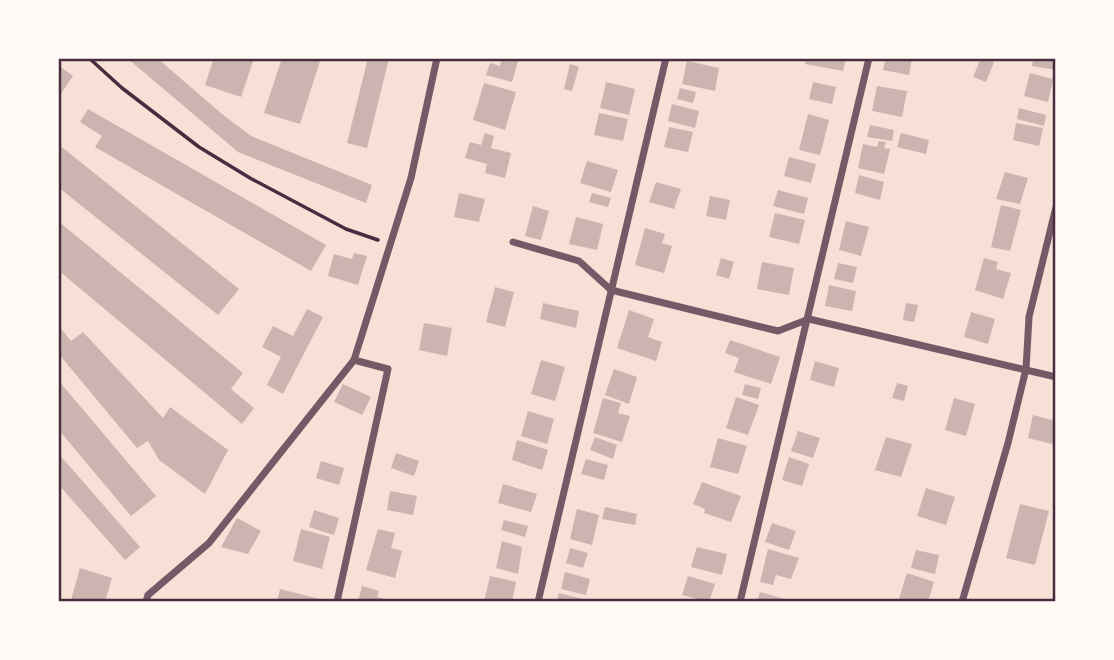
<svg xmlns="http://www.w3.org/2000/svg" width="1114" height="660" font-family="'Alegreya Sans',sans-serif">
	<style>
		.building { fill: #ccb4b1 }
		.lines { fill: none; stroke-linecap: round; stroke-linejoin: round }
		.path { stroke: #4a2c40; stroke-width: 3.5 }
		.minor { stroke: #755966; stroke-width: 7 }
		.neatline { fill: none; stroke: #4a2c40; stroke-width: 2.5 }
	</style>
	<rect width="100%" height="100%" fill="#f7e1d7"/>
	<!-- building -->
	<g class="building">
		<path d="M127,58H157L222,114L251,136L372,185L366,203L238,152Z"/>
		<path d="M214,58H254L241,97L205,85Z"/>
		<path d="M282,58H321L300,124L264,113Z"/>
		<path d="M368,58H389L367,148L347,143Z"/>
		<path d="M502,58H519L512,82L486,75L490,63L500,66Z"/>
		<path d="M806,58H846L843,71L805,64Z"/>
		<path d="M886,58H912L909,75L883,70Z"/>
		<path d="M981,58L994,62L986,82L973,77Z"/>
		<path d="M1033,58H1056V70L1032,66Z"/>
		<path d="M687,61L719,68L715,91L682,84Z"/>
		<path d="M570,64L579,67L572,91L564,89Z"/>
		<path d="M58,65L73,76L58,98Z"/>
		<path d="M1030,73L1053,79L1048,102L1024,96Z"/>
		<path d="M606,82L635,89L629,115L600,108Z"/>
		<path d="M813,82L836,87L832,104L809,99Z"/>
		<path d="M484,83L516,92L505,130L473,120Z"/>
		<path d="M877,86L907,91L902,117L872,111Z"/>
		<path d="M680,88L696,92L693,103L677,99Z"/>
		<path d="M672,104L699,111L695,128L668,121Z"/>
		<path d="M1019,108L1046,115L1044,126L1017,119Z"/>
		<path d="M88,109L326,245L311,271L95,147L102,136L80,122Z"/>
		<path d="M599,113L628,119L623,141L594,135Z"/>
		<path d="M808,114L829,120L820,155L799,150Z"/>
		<path d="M1016,123L1043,128L1039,146L1013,140Z"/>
		<path d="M870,125L894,130L892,141L867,137Z"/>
		<path d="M669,127L693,132L688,152L664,147Z"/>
		<path d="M485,133L494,136L491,148L511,153L505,178L485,173L487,164L465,158L470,142L481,145Z"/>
		<path d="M901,133L929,140L926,154L897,147Z"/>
		<path d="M879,141L886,142L884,148L890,149L884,174L858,168L863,144L877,147Z"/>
		<path d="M58,144L239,289L218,315L58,187Z"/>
		<path d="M789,157L816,164L811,183L784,176Z"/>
		<path d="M587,161L618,170L611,192L580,183Z"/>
		<path d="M1005,172L1028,178L1020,204L996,199Z"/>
		<path d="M859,175L884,182L880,200L855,193Z"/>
		<path d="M656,182L681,189L674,209L649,202Z"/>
		<path d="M778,190L808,198L804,214L773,206Z"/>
		<path d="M459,193L485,199L479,222L454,217Z"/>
		<path d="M592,193L611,198L608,207L589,202Z"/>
		<path d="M710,196L730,200L726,220L706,216Z"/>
		<path d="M1001,205L1021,210L1010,251L991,247Z"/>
		<path d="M533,206L549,211L541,240L525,236Z"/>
		<path d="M775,213L805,220L799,244L769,237Z"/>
		<path d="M576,217L603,224L597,250L569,244Z"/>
		<path d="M58,221L243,373L231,389L254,408L242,424L58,270Z"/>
		<path d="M846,221L869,227L861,256L839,250Z"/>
		<path d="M645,228L665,234L662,243L672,246L664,273L635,265Z"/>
		<path d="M354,253L367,256L358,285L328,276L334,254L352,259Z"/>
		<path d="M721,258L734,262L729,279L716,275Z"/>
		<path d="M984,258L998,262L996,269L1011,273L1003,299L975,290Z"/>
		<path d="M762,262L794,268L789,295L757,289Z"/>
		<path d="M838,263L857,267L853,283L834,279Z"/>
		<path d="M829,285L856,291L852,311L825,306Z"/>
		<path d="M495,287L514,292L505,327L486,322Z"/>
		<path d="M543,303L579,311L576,328L540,319Z"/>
		<path d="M906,303L918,305L914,322L903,320Z"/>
		<path d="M307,309L323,317L283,394L267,385L281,357L262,347L273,326L293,336Z"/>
		<path d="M629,310L654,319L648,337L662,342L656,361L617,348Z"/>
		<path d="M971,312L995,319L988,344L964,337Z"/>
		<path d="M424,323L452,328L447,356L419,350Z"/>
		<path d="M58,325L71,341L83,332L163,418L170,407L228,450L205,494L159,460L148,441L137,448L58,353Z"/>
		<path d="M730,340L780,357L771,384L734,372L739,358L725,353Z"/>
		<path d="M541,360L565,367L555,401L531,394Z"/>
		<path d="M815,361L839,368L834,387L810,380Z"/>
		<path d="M614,369L637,377L629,404L605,395Z"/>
		<path d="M58,380L156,496L131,516L58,429Z"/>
		<path d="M897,383L908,386L904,401L892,398Z"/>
		<path d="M343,384L371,397L362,415L334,402Z"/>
		<path d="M745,384L761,388L758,399L742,395Z"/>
		<path d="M736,397L759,405L748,435L726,428Z"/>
		<path d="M603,398L621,403L618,413L630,416L622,442L593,433Z"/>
		<path d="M954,398L975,404L966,436L945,430Z"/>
		<path d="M528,411L554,419L547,444L521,436Z"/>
		<path d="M1033,415L1056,421V445L1028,438Z"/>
		<path d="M798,431L820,438L813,458L791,451Z"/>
		<path d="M595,437L617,445L613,459L590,450Z"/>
		<path d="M886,437L912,444L901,477L875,470Z"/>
		<path d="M718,438L747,446L738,474L710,467Z"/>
		<path d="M517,440L548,450L542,470L512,460Z"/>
		<path d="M58,453L140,547L125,560L58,484Z"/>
		<path d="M396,453L419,461L414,476L391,468Z"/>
		<path d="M789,457L809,464L802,486L782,480Z"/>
		<path d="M586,459L608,465L604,480L581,474Z"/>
		<path d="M321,461L344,468L339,485L316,478Z"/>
		<path d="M702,482L741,496L731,522L704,513L705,509L693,504Z"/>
		<path d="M503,484L537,494L531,512L498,503Z"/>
		<path d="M926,488L955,497L946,525L917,516Z"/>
		<path d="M390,491L417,496L413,515L387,510Z"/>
		<path d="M1020,504L1049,511L1035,565L1006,558Z"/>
		<path d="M605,507L637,514L635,525L602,519Z"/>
		<path d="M577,509L599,515L592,545L570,539Z"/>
		<path d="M314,510L339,518L334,535L309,527Z"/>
		<path d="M237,518L261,531L248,554L221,547Z"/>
		<path d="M504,520L528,526L525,537L501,530Z"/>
		<path d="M772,523L796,531L789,550L765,542Z"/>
		<path d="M301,529L330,537L322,569L293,561Z"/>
		<path d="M378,529L395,533L391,548L402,551L395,578L366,570Z"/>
		<path d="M502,541L522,547L518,574L496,568Z"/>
		<path d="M697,547L727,554L722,575L691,567Z"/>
		<path d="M570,548L588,553L583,568L566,563Z"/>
		<path d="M768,549L799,558L791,579L776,575L773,585L760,582Z"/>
		<path d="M916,550L939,555L935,574L911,568Z"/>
		<path d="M80,568L112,578L105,602H79L71,600Z"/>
		<path d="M565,572L590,579L586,595L561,589Z"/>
		<path d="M907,573L934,582L928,602H898Z"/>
		<path d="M490,576L516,582L512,602H484Z"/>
		<path d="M688,576L715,584L709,602L682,595Z"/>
		<path d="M362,586L379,591L377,597L385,599L384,602H358Z"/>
		<path d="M280,589L320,599L319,602H277Z"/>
		<path d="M760,592L788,600V602H757Z"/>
		<path d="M559,593L587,600L586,602H556Z"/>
	</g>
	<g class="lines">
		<!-- path -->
		<path class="path" d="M89,58L122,88L199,147L250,178L346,229L378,240"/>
		<!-- minor -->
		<g class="minor">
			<path d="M513,242L579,261L611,290L778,331L809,319L1056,377"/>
			<path d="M146,602L148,595L209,543L354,360"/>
			<path d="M337,602L388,369L354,360L411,178L437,58"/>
			<path d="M538,602L666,58"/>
			<path d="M740,602L869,58"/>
			<path d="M962,602L1008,443L1026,369L1029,317L1056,207"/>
		</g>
	</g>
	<!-- border -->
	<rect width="1114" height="660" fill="none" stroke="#fffaf5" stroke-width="119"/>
	<rect x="60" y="60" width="994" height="540" class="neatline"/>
</svg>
